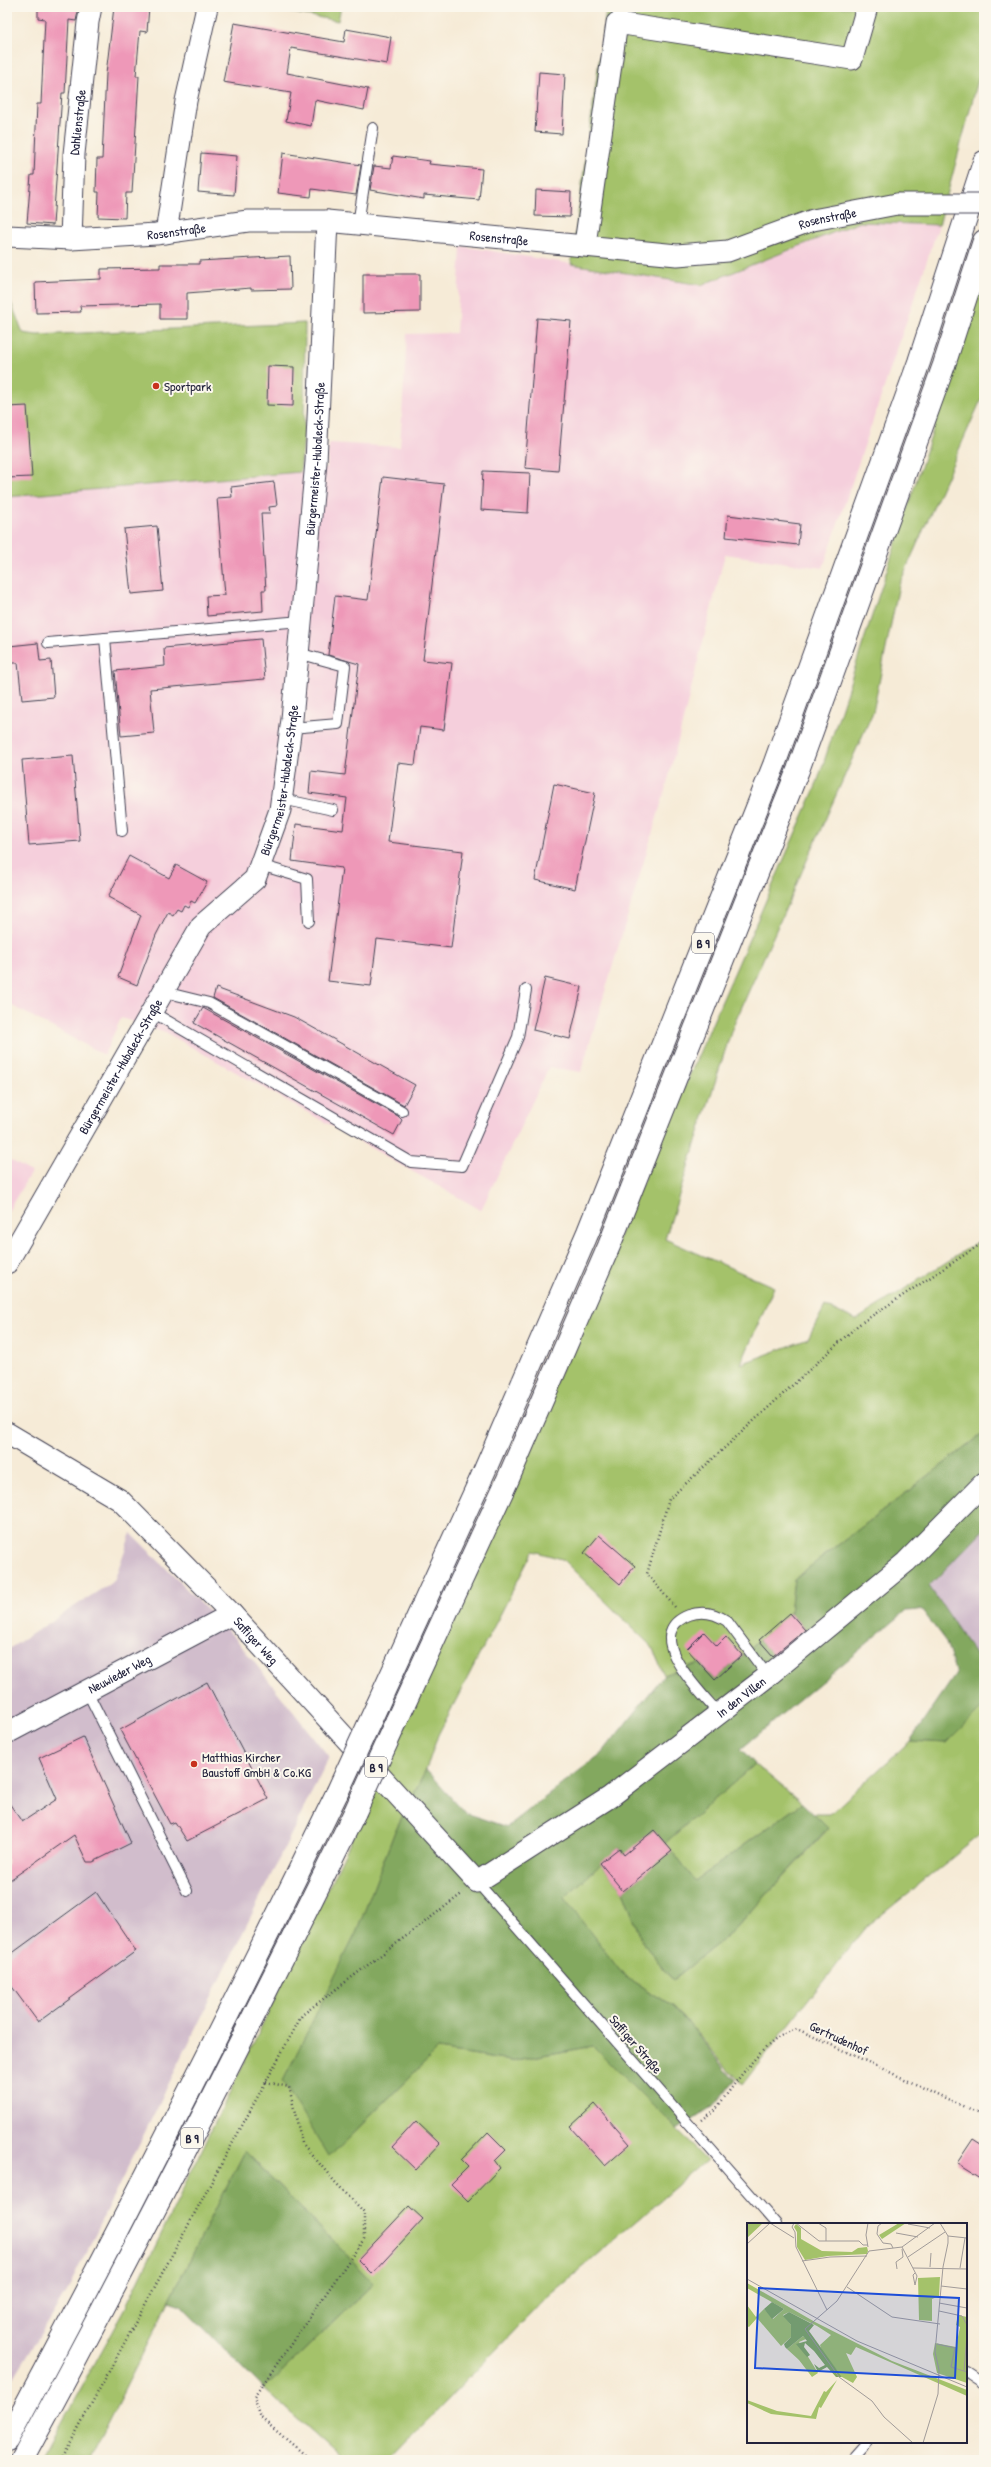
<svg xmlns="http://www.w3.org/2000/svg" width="991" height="2467" font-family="'Patrick Hand',sans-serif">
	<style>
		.built { fill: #f5cfdc }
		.industrial { fill: #d1bdcc }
		.green { fill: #a4c26a; stroke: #637252 }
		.forest { fill: #83a85e; stroke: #52654c }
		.building { fill: #ee98b8 }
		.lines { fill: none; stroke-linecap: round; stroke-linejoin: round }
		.lane-casing { stroke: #424052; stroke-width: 12 }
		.street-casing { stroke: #424052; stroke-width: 23 }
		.highway-casing { stroke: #424052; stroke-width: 24 }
		.path { stroke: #424052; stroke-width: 2.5; stroke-dasharray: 1 3; stroke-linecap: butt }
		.lane { stroke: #fff; stroke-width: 10 }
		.street { stroke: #fff; stroke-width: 21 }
		.highway { stroke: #fff; stroke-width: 22 }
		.street-bridge-casing { stroke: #424052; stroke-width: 23; stroke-linecap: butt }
		.highway-bridge-casing { stroke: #424052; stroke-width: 24; stroke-linecap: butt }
		.street-bridge { stroke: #fff; stroke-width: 21 }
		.highway-bridge { stroke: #fff; stroke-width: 22 }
		.poi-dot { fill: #c8321e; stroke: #fbf7ec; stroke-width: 1.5 }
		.labels { text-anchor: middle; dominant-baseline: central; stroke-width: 4; stroke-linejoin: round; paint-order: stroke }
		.shield { fill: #fbf7ec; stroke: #636270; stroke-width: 1 }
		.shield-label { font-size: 12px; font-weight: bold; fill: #22223b }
		.street-label { font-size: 13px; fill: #22223b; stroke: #fbf7ec }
		.poi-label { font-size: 13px; fill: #22223b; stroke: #fbf7ec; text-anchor: start }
		.inset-road { fill: none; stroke: #a19b99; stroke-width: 1 }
		.view { fill: #1d4ed8; fill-opacity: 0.15; stroke: #1d4ed8; stroke-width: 2 }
		.inset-edge { fill: none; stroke: #22223b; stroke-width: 2 }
	</style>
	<rect width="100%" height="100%" fill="#fbf7ec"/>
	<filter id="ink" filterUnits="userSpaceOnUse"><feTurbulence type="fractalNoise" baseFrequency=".025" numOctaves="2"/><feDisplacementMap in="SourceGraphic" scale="8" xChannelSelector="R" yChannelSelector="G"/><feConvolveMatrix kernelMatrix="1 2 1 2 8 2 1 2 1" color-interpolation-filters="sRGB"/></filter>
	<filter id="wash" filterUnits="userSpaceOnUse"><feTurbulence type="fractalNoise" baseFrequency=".012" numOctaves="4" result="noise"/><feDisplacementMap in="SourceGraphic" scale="16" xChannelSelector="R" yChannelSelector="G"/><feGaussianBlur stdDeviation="0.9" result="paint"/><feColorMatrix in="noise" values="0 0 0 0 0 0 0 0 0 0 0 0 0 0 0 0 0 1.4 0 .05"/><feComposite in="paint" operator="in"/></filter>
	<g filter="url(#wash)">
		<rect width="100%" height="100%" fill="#f6ebd7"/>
		<!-- built -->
		<g class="built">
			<path d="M860,222L939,225L823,568L725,554L667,784L581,1072L549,1067L481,1210L163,1031L121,1018L104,1055L7,1003V497L300,472L327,468L329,443L400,447L407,334L456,333L461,246L701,285Z"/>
			<path d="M7,1158L31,1172L7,1213Z"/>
		</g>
		<!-- industrial -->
		<g class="industrial">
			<path d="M984,1529V1668L929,1586Z"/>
			<path d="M131,1533L236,1639L329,1757L70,2285L7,2389V1650L114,1581Z"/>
		</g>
		<!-- green -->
		<g class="green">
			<path d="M262,7H341L338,21Z"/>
			<path d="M588,7H984V58L939,225L860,222L701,285L571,264L606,10Z"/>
			<path d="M984,275V393L899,585L873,712L732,1029L665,1239L774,1287L741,1364L808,1339L825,1306L856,1320L984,1238V1433L794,1579L790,1613L742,1655L726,1638L699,1663L664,1675L652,1647L562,1559L533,1551L438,1735L426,1770L395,1831L357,1931L329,2157L437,2050L511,2061L593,2046L707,2160L545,2299L390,2460H343L264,2389L374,2283L245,2151L89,2460H41L125,2309L391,1758L816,786Z"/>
			<path d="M7,292L23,333L37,335L305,323L304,437L300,472L7,497Z"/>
			<path d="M984,1706V1832L864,1929L742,2085L673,2006L624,1976L563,1898L600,1863L623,1891L643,1943L673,1980L732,1932L828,1829L813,1814H830L910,1741L947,1743Z"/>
			<path d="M755,1764L802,1803L695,1881L665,1843Z"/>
		</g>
		<!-- forest -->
		<g class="forest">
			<path d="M984,1433V1529L929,1586L984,1668V1706L947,1743L910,1741L956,1674L946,1642L922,1610L906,1611L741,1749L755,1764L665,1843L654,1830L639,1843L672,1851L695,1881L802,1803L828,1828L732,1932L673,1980L643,1943L623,1891L641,1876L619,1848L564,1898L624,1976L673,2006L735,2080L711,2108L677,2130L593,2046L511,2061L437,2050L329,2157L283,2081L357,1931L395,1831L426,1770L465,1813L507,1827L602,1753L664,1675L699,1663L715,1680L759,1640L777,1660L807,1633L790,1613L794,1579Z"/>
			<path d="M245,2151L374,2283L264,2389L181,2305L169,2301Z"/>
		</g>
		<g id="blocks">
			<!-- building -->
			<g class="building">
				<path d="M38,7H79L76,21L69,20L65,93H62L53,225L27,223L31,175H34L37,104H41L43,60L45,19L38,18Z"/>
				<path d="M114,7H149L147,32L140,31L136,76H139L132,193H126L125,218L98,217L99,192H96L97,159H102L106,74Z"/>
				<path d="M234,23L344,42L346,29L391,37L387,64L291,48L287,73L368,89L364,110L315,100L311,126L286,121L291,93L223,82Z"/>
				<path d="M539,72L565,74L562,134L535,132Z"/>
				<path d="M201,153L237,156L234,195L198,192Z"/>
				<path d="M283,153L361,165L356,195L312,189L311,197L278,193Z"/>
				<path d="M393,156L430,161L429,164L482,169L479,200L424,195V199L370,190L374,166L391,168Z"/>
				<path d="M536,190L571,192L570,217L535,216Z"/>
				<path d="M290,256L291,289L251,290V288L187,293V319H160V304L80,306L81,312L36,313L35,282L101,279V269L160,268V264H199V261Z"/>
				<path d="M363,274H420V312L363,313Z"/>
				<path d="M537,318L571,321L558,471L525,468Z"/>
				<path d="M268,366L294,367L293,406L267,405Z"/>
				<path d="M27,406L32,477L7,478V407Z"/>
				<path d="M483,471L530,473L528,513L481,510Z"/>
				<path d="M383,477L444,484L423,660L452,663L444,730L420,727L415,765L398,763L388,842L463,851L451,948L377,939L371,986L328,981L342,868L292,861L296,824L343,830L347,798L309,793L311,771L345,775L359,664L328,655L335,596L368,600Z"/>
				<path d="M274,482L277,506L269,507L270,513H261L266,590H262L263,611L207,616L206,596L225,595L217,498L232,497L231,487Z"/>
				<path d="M728,515L800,524L798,545L726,537Z"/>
				<path d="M157,526L163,591L131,594L124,529Z"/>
				<path d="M261,639L265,679L150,689L154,733L121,736L115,671L165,666L164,648Z"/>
				<path d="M38,643L40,661L51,660L54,697L22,700L18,663H11L9,646Z"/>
				<path d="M73,756L80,841L29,845L22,760Z"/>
				<path d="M554,784L595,793L575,889L535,880Z"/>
				<path d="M129,856L169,878L176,865L207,882L195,903L191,901L188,907L184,905L181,911L177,909L173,915L168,912L156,935L137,985L118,977L141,915L108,897Z"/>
				<path d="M545,978L582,987L570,1039L533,1030Z"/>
				<path d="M216,988L294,1017L415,1085L404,1105L213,998Z"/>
				<path d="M203,1008L398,1116L402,1120L394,1135L194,1023Z"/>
				<path d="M599,1535L635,1566L620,1584L584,1553Z"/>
				<path d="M790,1613L805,1630L773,1656L759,1640Z"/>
				<path d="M704,1632L717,1646L726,1637L742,1655L715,1680L687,1649Z"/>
				<path d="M207,1682L268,1799L187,1841L175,1822L170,1824L120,1730Z"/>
				<path d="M83,1737L131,1843L93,1862H87L74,1835L7,1882V1800L22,1822L57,1799L39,1758Z"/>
				<path d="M654,1830L672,1851L623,1891L600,1863L619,1848L624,1855Z"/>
				<path d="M96,1892L136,1951L38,2022L7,1980V1957Z"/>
				<path d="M595,2104L630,2144L605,2166L570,2127Z"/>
				<path d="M416,2121L440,2144L416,2170L392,2147Z"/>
				<path d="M488,2132L506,2150L495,2161L500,2168L468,2201L451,2184L468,2167L461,2160Z"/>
				<path d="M973,2139L984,2146V2180L957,2163Z"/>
				<path d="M409,2206L423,2219L372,2274L358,2260Z"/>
			</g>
		</g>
	</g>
	<g filter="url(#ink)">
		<use href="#blocks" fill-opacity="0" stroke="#424052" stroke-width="1"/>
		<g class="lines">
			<defs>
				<g id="lane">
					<path d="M358,224L373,128"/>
					<path d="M105,638L122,831"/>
					<path d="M48,643L301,621"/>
					<path d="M291,728L338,724L345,666L298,653"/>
					<path d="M282,799L333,810"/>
					<path d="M260,865L307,879L309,921"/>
					<path d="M164,992L209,1003L402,1111"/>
					<path d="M152,1012L411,1162L462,1166L518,1037L526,990"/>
					<path d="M87,1691L187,1891"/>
					<path d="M719,1714C701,1692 639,1634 689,1615C703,1610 715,1613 727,1621L768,1676"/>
					<path d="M477,1882L776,2224"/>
					<path d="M966,2372L984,2384"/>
					<path d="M850,2460L866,2442"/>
				</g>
				<g id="street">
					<path d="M166,233L186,101L207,7"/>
					<path id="s1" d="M7,236L71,239L156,234L248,221H327L677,255L728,251L813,220L897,204"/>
					<path id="s2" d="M71,239L74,154L88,22L91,7"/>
					<path d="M585,244L617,23L852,59L867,7"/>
					<path id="s3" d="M7,1263L201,926L255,879L280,810L292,719L316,462L327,221"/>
					<path id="s4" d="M7,1433L120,1500L232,1614L477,1882L610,1797L768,1676L906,1562L984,1483"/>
					<path id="s5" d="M7,1733L232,1614"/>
				</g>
				<g id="highway">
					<path d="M377,1706L484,1472L588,1232L774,765L919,362L984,162"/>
					<path d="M396,1722L508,1479L609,1246L798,770L944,365L984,241"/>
					<path d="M7,2440C122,2227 231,2011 337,1793"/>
					<path d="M22,2460C138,2246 248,2030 355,1812"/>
				</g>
			</defs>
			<!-- lane casing -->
			<use href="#lane" class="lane-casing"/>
			<!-- street casing -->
			<use href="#street" class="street-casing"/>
			<!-- highway casing -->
			<use href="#highway" class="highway-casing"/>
			<!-- path -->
			<g class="path">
				<path d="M675,1607L647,1574L669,1499L858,1325L984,1242"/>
				<path d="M266,2082L289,2087L302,2143L335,2182L364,2212V2239L254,2397L261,2418L311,2460"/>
				<path d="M702,2120L714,2111C735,2085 764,2037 797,2029L984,2116"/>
				<path d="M61,2460L302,2015L463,1893"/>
			</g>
			<!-- lane -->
			<use href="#lane" class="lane"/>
			<!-- street -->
			<use href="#street" class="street"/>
			<!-- highway -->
			<use href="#highway" class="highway"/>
			<defs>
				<path id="street-bridge" d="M897,204H984"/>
				<g id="highway-bridge">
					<path d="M337,1793L377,1706"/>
					<path d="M355,1812L396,1722"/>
				</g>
			</defs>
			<!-- street-bridge casing -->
			<use href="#street-bridge" class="street-bridge-casing"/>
			<!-- highway-bridge casing -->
			<use href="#highway-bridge" class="highway-bridge-casing"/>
			<!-- street-bridge -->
			<use href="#street-bridge" class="street-bridge"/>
			<!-- highway-bridge -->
			<use href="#highway-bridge" class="highway-bridge"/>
		</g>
	</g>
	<!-- markers -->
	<g class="poi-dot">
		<circle cx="156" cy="386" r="4"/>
		<circle cx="194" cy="1764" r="4"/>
	</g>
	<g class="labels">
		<!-- shield labels -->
		<g class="shield">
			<rect x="692" y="933" width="22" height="20" rx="3"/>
			<rect x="365" y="1757" width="22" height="20" rx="3"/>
			<rect x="181" y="2128" width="22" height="20" rx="3"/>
		</g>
		<g class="shield-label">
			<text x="703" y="943">B 9</text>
			<text x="376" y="1767">B 9</text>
			<text x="192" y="2138">B 9</text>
		</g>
		<!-- street labels -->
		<g class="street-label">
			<text stroke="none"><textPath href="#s2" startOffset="117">Dahlienstraße</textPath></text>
			<text stroke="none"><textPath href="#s1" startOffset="829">Rosenstraße</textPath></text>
			<text stroke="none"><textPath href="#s1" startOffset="170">Rosenstraße</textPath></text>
			<text stroke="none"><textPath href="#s1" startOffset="494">Rosenstraße</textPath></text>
			<text stroke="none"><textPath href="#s3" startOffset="887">Bürgermeister-Hubaleck-Straße</textPath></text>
			<text stroke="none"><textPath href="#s3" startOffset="563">Bürgermeister-Hubaleck-Straße</textPath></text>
			<text stroke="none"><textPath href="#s3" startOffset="227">Bürgermeister-Hubaleck-Straße</textPath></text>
			<text stroke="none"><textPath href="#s4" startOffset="327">Saffiger Weg</textPath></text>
			<text stroke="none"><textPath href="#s5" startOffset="127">Neuwieder Weg</textPath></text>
			<text stroke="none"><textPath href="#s4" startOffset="977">In den Villen</textPath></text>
			<text transform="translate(839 2038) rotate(25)">Gertrudenhof</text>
			<text transform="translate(636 2044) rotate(49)">Saffiger Straße</text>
		</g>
		<!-- poi labels -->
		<g class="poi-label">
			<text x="164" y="386">Sportpark</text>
			<text x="202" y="1757">Matthias Kircher<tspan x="202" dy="15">Baustoff GmbH &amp; Co.KG</tspan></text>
		</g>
	</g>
	<!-- overview -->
	<g transform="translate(747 2223)">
		<rect width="220" height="220" fill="#f6ebd7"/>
		<path d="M0,0H16L0,15ZM152,0H159L135,16L132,12ZM49,1L54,5V16L75,28L105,29L111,25L120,24L121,28L120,31L81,33L58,37L50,24V9L47,4ZM193,54L192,73L185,76V98L172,97L171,55ZM0,60L68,99L145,138L220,167V173L109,124L104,132L99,130L110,154L106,160L95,154L75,128L73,122L84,112L70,103L42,89L36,92L44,102V114L34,123L10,95L2,104L0,103V82L9,94L17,86L26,96L37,86L0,65ZM211,92L220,94V160L190,150L186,131L188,120L209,124L213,104L209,102ZM56,113L59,116L52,119L71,150L65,154L52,137L40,126ZM90,157L74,185L72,184L69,196L24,191L0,180V177L30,188L64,193L77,168L79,169Z" fill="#a4c26a"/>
		<path d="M25,79L37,86L25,96L17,86ZM42,89L67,102L62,108L95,154H89L80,144L71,149L67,141L72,145L78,142L67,128L58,120L57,124L63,132L60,134L49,121L60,118L56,113L40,126L38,124L37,121L44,114V102L36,93Z" fill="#83a85e"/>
		<path class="inset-road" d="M23,0L47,15M47,0L45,4L48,9L49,24L80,87M49,0L72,18H79V5L71,0M121,0L119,12L121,24M135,0L131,3L130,11L136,20L144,21L146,25M161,1L183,5M149,10L171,14M201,13L220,15M79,18H112L116,22H121M0,21L23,0M155,24L170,53L168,62L166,52L168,50M122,28L90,78L58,106L92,154L125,178L137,194L166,220M122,28L155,24L188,0M161,34L198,9M55,38L83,34L120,33M183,44L184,30M166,45L220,46M213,45L218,15M150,46L149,39L156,34L155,26M0,56L110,118L220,164M194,63L220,66M100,64L145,94L193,101M192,80L220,85M192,88L215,93L220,102M190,121L208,125L204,144L220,149M217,148L220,112M176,220L191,171L192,147L188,129L196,44L201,20V13L193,0"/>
		<path class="view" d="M12,65L212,75L208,155L8,145Z"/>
		<rect width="220" height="220" class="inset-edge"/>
	</g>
	<!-- margin -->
	<rect width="991" height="2467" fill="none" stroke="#fbf7ec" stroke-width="24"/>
</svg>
